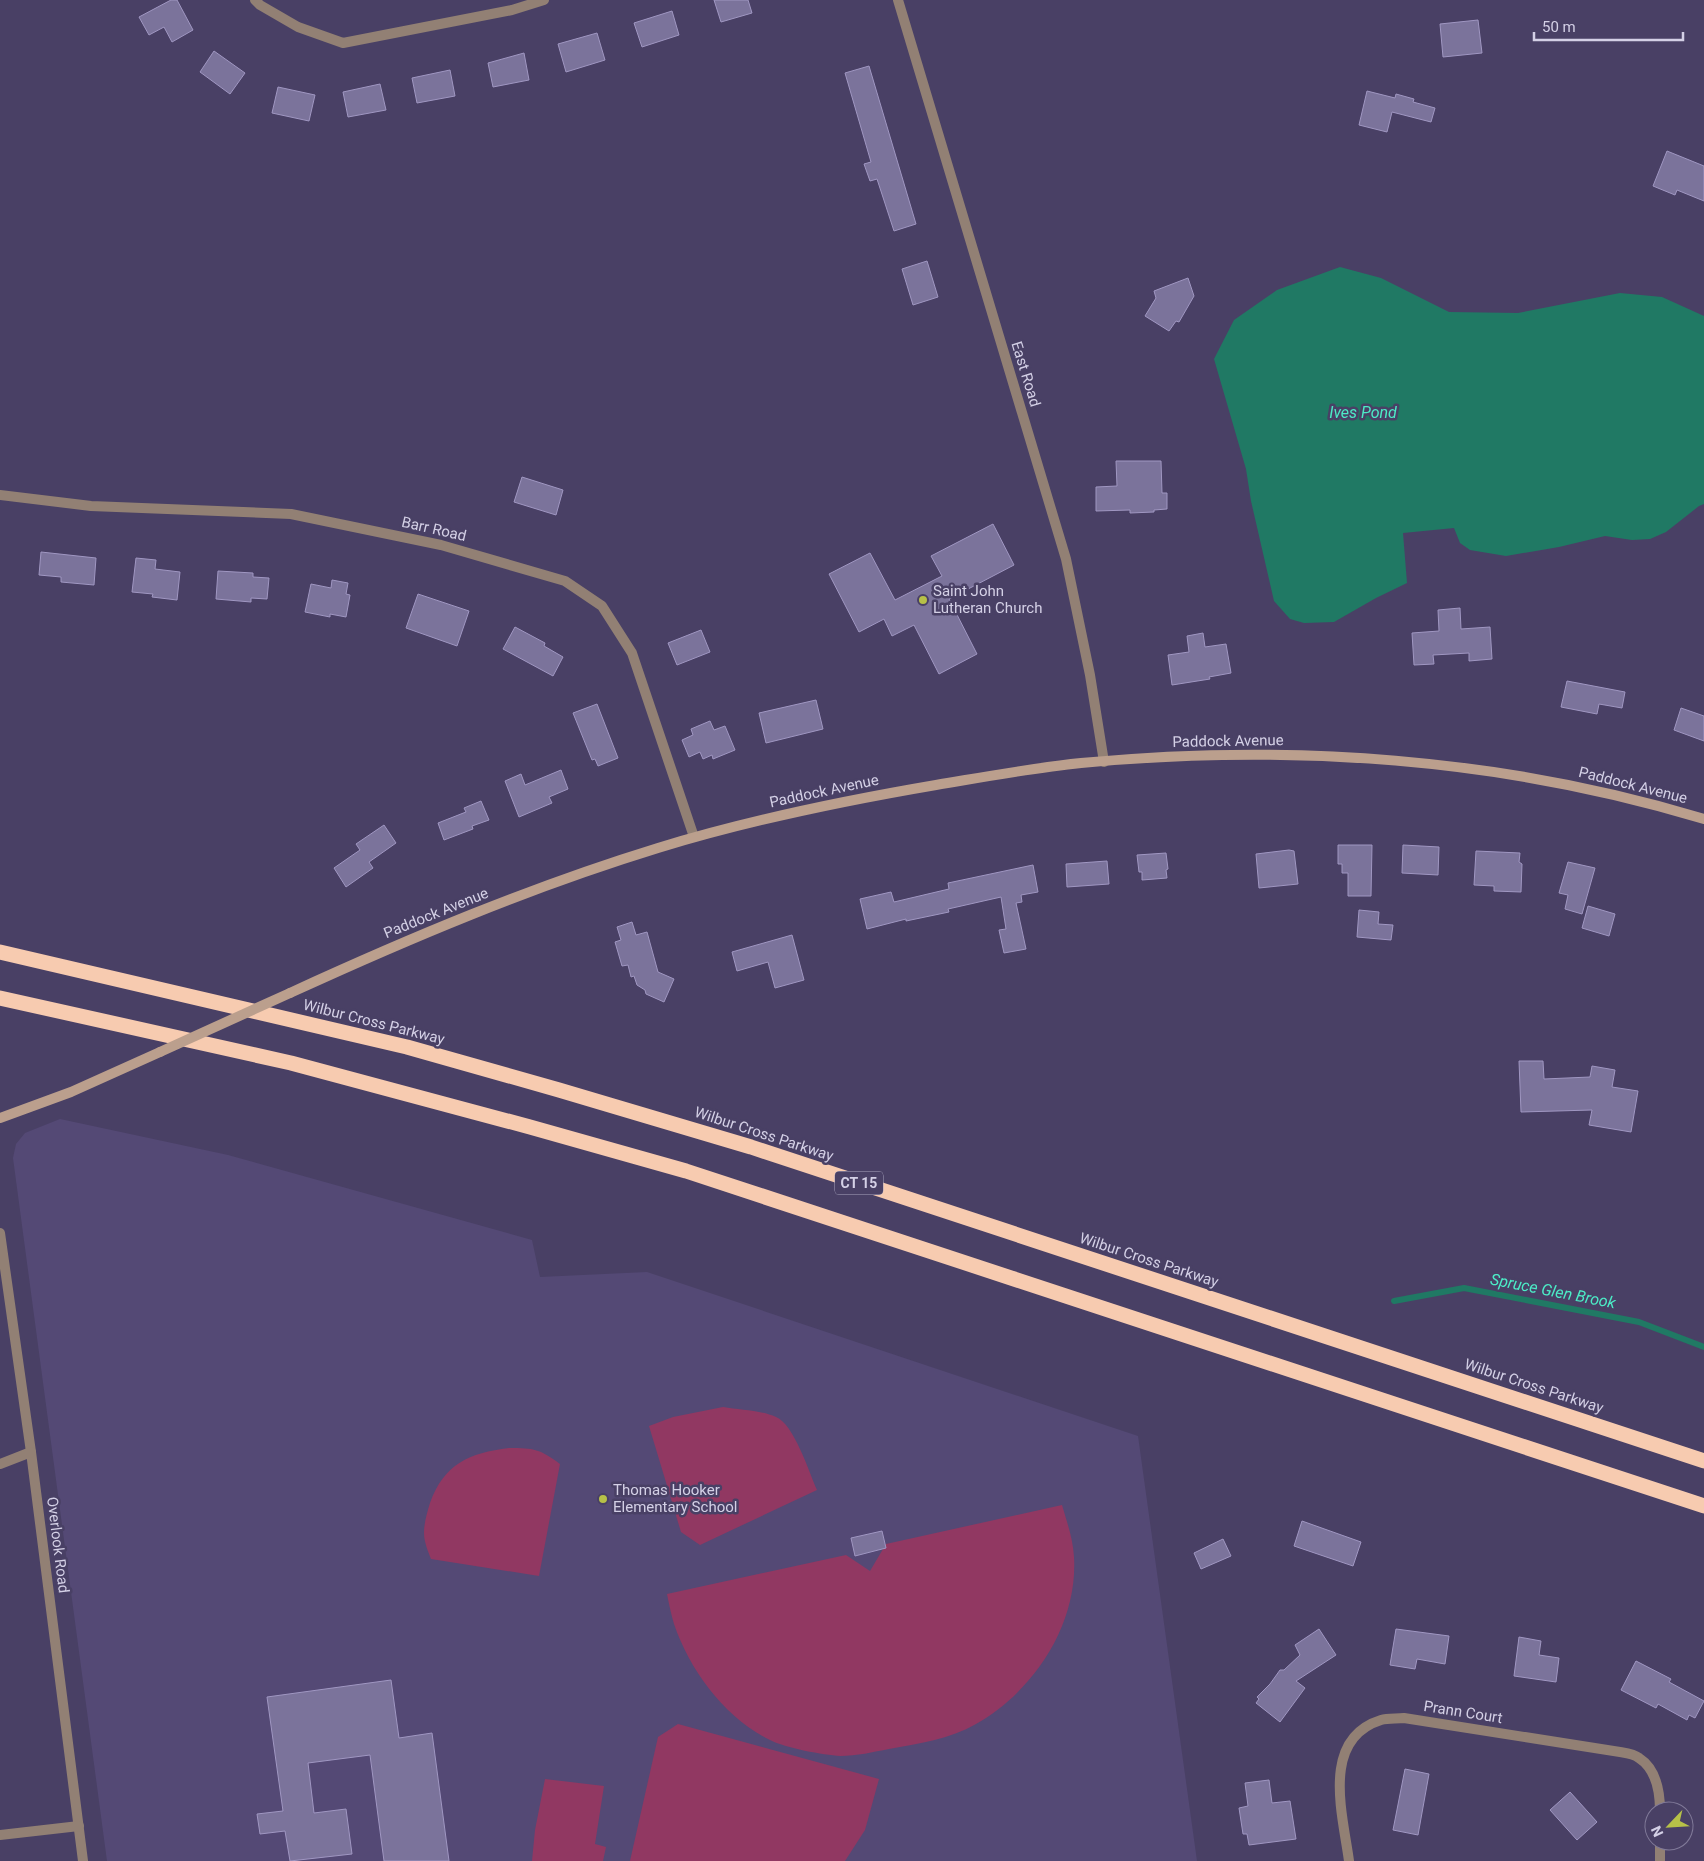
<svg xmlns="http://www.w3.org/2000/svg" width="1704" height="1861" font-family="Roboto,sans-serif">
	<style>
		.built { fill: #544975 }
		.green { fill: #913862 }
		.water { fill: #207964 }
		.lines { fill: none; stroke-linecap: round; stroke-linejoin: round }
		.stream { stroke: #207964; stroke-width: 6 }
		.building { fill: #7b739b; stroke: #a097c2 }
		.street { stroke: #928074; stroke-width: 10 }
		.secondary { stroke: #bb9f8d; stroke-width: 10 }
		.highway { stroke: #f7cbb0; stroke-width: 15 }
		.secondary-bridge { stroke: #bb9f8d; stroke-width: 10 }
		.poi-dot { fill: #b7c148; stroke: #494065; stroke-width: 2 }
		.labels { text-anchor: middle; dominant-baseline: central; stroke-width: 5; stroke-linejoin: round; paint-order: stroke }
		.shield { fill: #494065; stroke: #aaa5bf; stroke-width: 1 }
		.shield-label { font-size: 14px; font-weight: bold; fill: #d4d0e6 }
		.street-label { font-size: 15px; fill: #d4d0e6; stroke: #494065 }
		.poi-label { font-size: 15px; fill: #d4d0e6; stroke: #494065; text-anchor: start }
		.water-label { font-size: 16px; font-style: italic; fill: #4cebc6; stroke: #494065 }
	</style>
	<rect width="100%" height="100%" fill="#494065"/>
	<!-- built -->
	<path class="built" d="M60,1119L228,1155L532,1240L540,1277L647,1272L1138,1436L1197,1861H107L13,1158L16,1144L25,1133Z"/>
	<!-- green -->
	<g class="green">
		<path d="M723,1407C740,1410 760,1410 776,1417C794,1424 809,1472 817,1490L700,1545L681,1532L649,1426L673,1417Z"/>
		<path d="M509,1448C534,1448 540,1449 560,1464L539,1576L431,1559C428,1551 424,1542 424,1533C424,1523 427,1513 430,1503C444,1464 469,1453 509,1448Z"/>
		<path d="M1062,1505C1067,1522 1073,1539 1074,1557C1078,1625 1034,1691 976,1724C950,1739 918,1744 889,1749C873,1752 857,1756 840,1756C824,1755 785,1748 770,1740C725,1718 690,1671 674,1624C671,1614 669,1604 667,1594L846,1555L870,1571L886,1544Z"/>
		<path d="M678,1724L879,1779L865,1830L845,1861H630L658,1737Z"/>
		<path d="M545,1779L604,1786L595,1844L606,1847L603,1861H532L535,1830Z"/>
	</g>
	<!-- water -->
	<path class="water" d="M1340,267L1381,278L1449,312L1518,313L1620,293L1662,297L1704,316V504L1699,506L1666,532L1650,539L1632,540L1605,536L1559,547L1506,556L1470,550L1460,543L1454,528L1403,533L1407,583L1376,598L1334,622L1304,623L1290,619L1274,601L1251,501L1246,469L1214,359L1234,320L1277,290Z"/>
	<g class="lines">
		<!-- stream -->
		<path class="stream" d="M1394,1301L1464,1288L1639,1322L1704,1347"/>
	</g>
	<!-- building -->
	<g class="building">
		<path d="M171,0H177L193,30L172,42L164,27L149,35L139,17Z"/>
		<path d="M714,0H748L752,13L721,22Z"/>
		<path d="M672,11L679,35L642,47L634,23Z"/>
		<path d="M1478,20L1482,53L1443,57L1440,24Z"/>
		<path d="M597,33L605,60L566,72L558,44Z"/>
		<path d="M214,51L245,73L230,94L200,72Z"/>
		<path d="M524,53L529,80L493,87L488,63Z"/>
		<path d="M869,66L916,224L894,231L877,179L870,181L864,164L871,162L845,73Z"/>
		<path d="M450,70L455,96L417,103L412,78Z"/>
		<path d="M380,84L386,110L348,117L343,92Z"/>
		<path d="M278,87L315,95L309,121L272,113Z"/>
		<path d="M1367,91L1395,98L1396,94L1414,99L1413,102L1435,108L1431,122L1392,112L1387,132L1359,125Z"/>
		<path d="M1667,151L1704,166V201L1677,190L1675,195L1653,186Z"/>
		<path d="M927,261L938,297L913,305L902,269Z"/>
		<path d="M1188,278L1194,296L1179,322L1176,321L1169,331L1145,316L1156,298L1154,291Z"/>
		<path d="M1116,461H1161L1162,493H1167V509L1154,510V512L1130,513V510L1096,511V487L1117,486Z"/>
		<path d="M522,477L563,490L556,515L514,502Z"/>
		<path d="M993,524L1014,565L949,599L977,654L939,674L914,625L892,636L884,619L859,632L829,574L870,553L895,600L942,576L931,556Z"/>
		<path d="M41,552L96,558L94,585L61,582V577L39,575Z"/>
		<path d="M136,558L156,560L155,569L180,572L177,600L152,597L153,594L132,592Z"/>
		<path d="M218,571L253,573V577L269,578L267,599L251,598V602L216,599Z"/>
		<path d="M332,580L348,583L346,594L350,595L346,617L330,614V617L305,612L311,584L331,588Z"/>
		<path d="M418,594L469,611L457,646L406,628Z"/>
		<path d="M1460,608L1461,629L1490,627L1492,659L1469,661V653L1433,655L1434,664L1414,665L1412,633L1439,631L1438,610Z"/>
		<path d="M515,627L545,643L544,646L563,657L553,676L503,649Z"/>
		<path d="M701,630L710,652L677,665L668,643Z"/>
		<path d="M1203,633L1205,647L1226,644L1231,673L1209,677L1210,679L1172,685L1168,655L1189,652L1187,636Z"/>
		<path d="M1567,681L1625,692L1622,708L1599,704L1597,714L1561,707Z"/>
		<path d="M816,700L823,729L766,743L759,713Z"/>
		<path d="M597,704L618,758L598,766L595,759L592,760L573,713Z"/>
		<path d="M1681,708L1704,716V741L1674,730Z"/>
		<path d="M710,721L714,730L725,726L735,750L713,759L712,755L703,759L700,752L689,757L682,740L693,735L691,729Z"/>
		<path d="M561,770L568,789L549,797L552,803L519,817L505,781L521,774L525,785Z"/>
		<path d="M481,801L489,820L472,826L473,829L444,840L438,823L466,812L464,808Z"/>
		<path d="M384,825L396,843L369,862L373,868L346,887L334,868L360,850L356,844Z"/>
		<path d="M1338,845H1372L1371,896H1348V873H1342V864H1338Z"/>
		<path d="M1403,845L1439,847L1438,875L1402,873Z"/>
		<path d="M1289,850L1294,851L1298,884L1259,888L1256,854Z"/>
		<path d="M1476,851L1520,853L1519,862L1522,864L1521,892L1494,891V886L1474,885Z"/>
		<path d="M1166,853L1168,869L1166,870L1167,878L1142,880V872H1139L1137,855Z"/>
		<path d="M1107,861L1109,884L1067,887L1066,864Z"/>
		<path d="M1568,862L1595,868L1582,914L1565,909L1568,895L1559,893Z"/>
		<path d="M1033,865L1038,892L1021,895L1022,902L1016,903L1026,949L1004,953L999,930L1006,929L1001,897L948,909L949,912L906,921V919L867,929L860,899L891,892L894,902L949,889L948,883Z"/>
		<path d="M1588,906L1615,914L1609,936L1582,928Z"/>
		<path d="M1359,910L1379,912L1378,924L1393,925L1391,940L1357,937Z"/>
		<path d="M632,922L636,935L647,932L658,972L674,979L664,1002L646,994L645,990L637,985L634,976L631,977L628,965L622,966L615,942L621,940L617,927Z"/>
		<path d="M792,935L804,980L775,988L768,962L737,971L732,952Z"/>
		<path d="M1519,1061H1543L1544,1079L1590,1077L1592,1066L1615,1070L1612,1087L1638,1091L1631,1132L1589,1125L1592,1110L1521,1112Z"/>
		<path d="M1302,1521L1361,1542L1353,1566L1294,1546Z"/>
		<path d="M882,1531L886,1548L855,1556L851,1538Z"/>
		<path d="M1223,1539L1231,1556L1201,1569L1194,1553Z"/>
		<path d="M1319,1629L1336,1655L1296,1681L1305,1688L1280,1722L1256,1703L1259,1699L1257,1697L1270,1684L1280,1670H1284L1300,1655L1295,1645Z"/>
		<path d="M1396,1629L1449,1636L1445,1664L1417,1659L1415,1669L1390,1665Z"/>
		<path d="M1519,1637L1541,1641L1539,1655L1559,1658L1556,1682L1514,1676Z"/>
		<path d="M1636,1661L1671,1679L1669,1682L1704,1701L1695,1718L1689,1715L1687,1720L1658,1704L1656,1708L1621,1690Z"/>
		<path d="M391,1680L399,1738L432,1733L449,1861H384L370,1755L308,1763L314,1813L346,1809L352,1854L290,1861L285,1831L260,1834L257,1814L283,1811L267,1697Z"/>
		<path d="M1405,1769L1429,1774L1418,1835L1393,1830Z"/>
		<path d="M1269,1780L1272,1803L1290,1801L1296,1839L1249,1845L1247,1834H1243L1239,1808L1248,1806L1245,1783Z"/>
		<path d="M1570,1792L1597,1822L1577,1840L1550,1810Z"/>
	</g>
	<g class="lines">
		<!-- street -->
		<g class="street">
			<path d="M255,0L260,5L298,27L343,43L512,10L544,0"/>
			<path d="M898,0L1066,559L1090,675L1104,762"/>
			<path d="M0,495L91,506L291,514L441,545L565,581L602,606L632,653L694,837"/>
			<path d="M0,1233L31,1452L83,1861"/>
			<path d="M0,1464L31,1452"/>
			<path d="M0,1835L79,1826"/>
			<path d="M1349,1861C1343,1815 1320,1739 1381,1720C1388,1718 1397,1719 1404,1718L1620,1752C1626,1753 1634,1754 1639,1758C1656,1769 1660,1792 1660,1811"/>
			<path d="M1660,1861V1841"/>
		</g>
		<!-- secondary -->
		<g class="secondary">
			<path d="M290,993C410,938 531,887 658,848C749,820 842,801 936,785C984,777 1032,768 1081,763C1290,743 1503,758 1704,819"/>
			<path d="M0,1118L71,1092L160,1052"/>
		</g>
		<!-- highway -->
		<g class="highway">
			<path d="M0,952L407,1047L559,1090L751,1147L1704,1461"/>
			<path d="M0,998L291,1063L530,1127L686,1171L1704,1506"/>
		</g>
		<!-- secondary-bridge -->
		<path class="secondary-bridge" d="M160,1052L290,993"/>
	</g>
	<!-- markers -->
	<g class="poi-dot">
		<circle cx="923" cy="600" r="5"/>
		<circle cx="603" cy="1499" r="5"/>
	</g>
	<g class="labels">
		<!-- shield labels -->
		<rect class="shield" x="835" y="1171.5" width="48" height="23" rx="4"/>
		<g class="shield-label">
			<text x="859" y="1183">CT 15</text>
		</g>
		<!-- street labels -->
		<g class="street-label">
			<text transform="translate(1026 374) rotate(73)">East Road</text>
			<text transform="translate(434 529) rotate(13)">Barr Road</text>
			<text transform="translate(1228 741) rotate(-1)">Paddock Avenue</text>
			<text transform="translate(1633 785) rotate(14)">Paddock Avenue</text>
			<text transform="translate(824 791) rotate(-12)">Paddock Avenue</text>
			<text transform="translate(436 913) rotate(-22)">Paddock Avenue</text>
			<text transform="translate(374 1022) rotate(14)">Wilbur Cross Parkway</text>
			<text transform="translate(764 1134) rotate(18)">Wilbur Cross Parkway</text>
			<text transform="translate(1149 1260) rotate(18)">Wilbur Cross Parkway</text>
			<text transform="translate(1534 1386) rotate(18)">Wilbur Cross Parkway</text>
			<text transform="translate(58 1545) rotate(83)">Overlook Road</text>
			<text transform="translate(1463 1712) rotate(9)">Prann Court</text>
		</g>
		<!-- poi labels -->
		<g class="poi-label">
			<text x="933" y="591">Saint John<tspan x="933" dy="17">Lutheran Church</tspan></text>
			<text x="613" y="1490">Thomas Hooker<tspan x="613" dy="17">Elementary School</tspan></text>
		</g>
		<!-- water labels -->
		<g class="water-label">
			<text x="1363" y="412">Ives Pond</text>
			<text transform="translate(1553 1291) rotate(11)">Spruce Glen Brook</text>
		</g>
	</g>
	<!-- north arrow -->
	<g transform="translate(1669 1826) rotate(245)"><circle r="24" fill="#494065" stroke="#817a99"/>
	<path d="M0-4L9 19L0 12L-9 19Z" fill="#b7c148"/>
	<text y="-8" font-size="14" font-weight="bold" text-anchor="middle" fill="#d4d0e6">N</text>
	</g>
	<!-- scale -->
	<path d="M1534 32v8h149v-8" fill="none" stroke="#d4d0e6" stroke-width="2.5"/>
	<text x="1542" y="32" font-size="15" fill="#d4d0e6" stroke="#494065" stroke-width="4" paint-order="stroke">50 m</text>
</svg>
